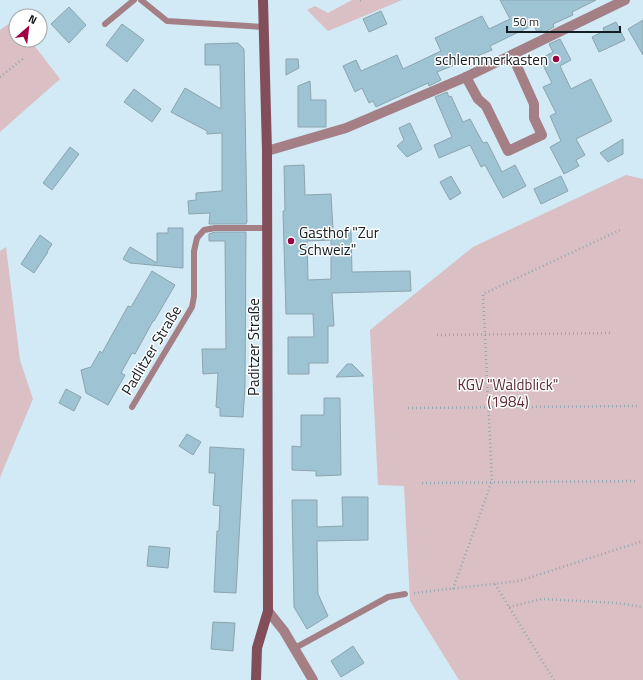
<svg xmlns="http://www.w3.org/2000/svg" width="643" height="680" font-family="'Titillium Web',sans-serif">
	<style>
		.green { fill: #dabfc4 }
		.building { fill: #9ec3d2; stroke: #8ca4ae; fill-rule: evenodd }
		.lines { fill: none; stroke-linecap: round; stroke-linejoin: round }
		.path { stroke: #95a9b2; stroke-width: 2.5; stroke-dasharray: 1 3; stroke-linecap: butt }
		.lane { stroke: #a57f86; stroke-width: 6 }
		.street { stroke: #a57f86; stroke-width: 10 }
		.secondary { stroke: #824e59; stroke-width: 10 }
		.poi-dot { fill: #9f0145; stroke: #fff; stroke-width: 1.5 }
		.labels { text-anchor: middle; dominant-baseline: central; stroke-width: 3; stroke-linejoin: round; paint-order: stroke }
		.poi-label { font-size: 15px; fill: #141d21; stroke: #fff; text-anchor: end }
		.street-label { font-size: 15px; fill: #141d21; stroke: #fff }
		.park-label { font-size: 15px; fill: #5c2a36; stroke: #fff }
	</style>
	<rect width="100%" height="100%" fill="#d1eaf5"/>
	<!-- green -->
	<g class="green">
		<path d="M352,0H402L328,31L307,10L315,6L328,13Z"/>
		<path d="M14,20L16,22V40H30L60,79L0,132V30Z"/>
		<path d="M626,175L643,179V680H459L410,601L404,486L378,485L370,330L473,247Z"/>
		<path d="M6,247L20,360L33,399L3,470L0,478V251Z"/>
	</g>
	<!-- building -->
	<g class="building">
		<path d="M500,0H596L572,12L573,15L553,24L554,27L543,33L541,30L537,32L534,26L527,28L490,46L492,50L437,72L441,80L429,86L428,83L376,107L373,101L369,103L362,88L355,92L343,66L356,60L361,71L397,55L403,69L441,51L435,38L482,16L489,29L510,19Z"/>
		<path d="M69,7L86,25L69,43L51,24Z"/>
		<path d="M381,11L387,24L369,32L363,19Z"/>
		<path d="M643,20V55L628,29Z"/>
		<path d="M616,22L625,40L599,52L592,37L604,31L603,28Z"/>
		<path d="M122,24L144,40L127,62L106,45Z"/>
		<path d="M560,39L571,60L560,66L571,89L591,79L612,121L576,139L585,155L576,160L579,166L564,174L550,147L561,141L550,116L556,113L543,87L552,83L540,59L553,52L549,44Z"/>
		<path d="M238,43L244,49L247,222L246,224H209L210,213L189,214L188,201L196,200V193L222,191V133L207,134V131L171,112L185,88L221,109L220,65H205V44Z"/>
		<path d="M286,59H298L299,68L286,75Z"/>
		<path d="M310,81L311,100H326V127H298V86Z"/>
		<path d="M134,89L161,109L152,122L124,102Z"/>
		<path d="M447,92L449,97L451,96L463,122L470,119L483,143L487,142L502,172L515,165L526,186L503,198L485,165L481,167L470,145L439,158L434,145L452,137L435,97Z"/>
		<path d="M410,123L422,149L407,157L397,146L404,140L399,128Z"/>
		<path d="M623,139V154L608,162L600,153Z"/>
		<path d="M70,147L79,154L52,190L43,183Z"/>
		<path d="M304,165L305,195L331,194L333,230H351L352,272L410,271L411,291L332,293L334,326H328V363H309V374H288V337H314L313,314H286L283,211H285L284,166ZM331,240V279L308,280L307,241Z"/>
		<path d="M451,176L461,193L450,200L440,182Z"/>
		<path d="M561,176L568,191L541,204L534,189Z"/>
		<path d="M168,228H183V268L130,263L123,259L130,247L157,263V233H168Z"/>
		<path d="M215,232H246L245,387L243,417L220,416V408L216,407L218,373L203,374L202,349H226L225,241H209V234Z"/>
		<path d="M40,235L52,244L47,252H48L34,273L21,264Z"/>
		<path d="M152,271L175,285L154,321H153L135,354L132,353L121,373L125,375L108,405L86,393L81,370L91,367L100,351L102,353L128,306L131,307Z"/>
		<path d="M347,364H352L364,376L336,377Z"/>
		<path d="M66,389L81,397L74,411L59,403Z"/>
		<path d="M324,398H340L341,475L316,476V471L292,470V446L301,447V415H324Z"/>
		<path d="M187,434L201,442L193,455L179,446Z"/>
		<path d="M210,447L244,449L236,593L214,592L217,531H219L220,506L213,505L215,473H209Z"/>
		<path d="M342,497H368V540L317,541L318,594L328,616L307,629L294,607L292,500H317V527L343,526Z"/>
		<path d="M149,546L170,548L168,568L147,566Z"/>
		<path d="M213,622L235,623L233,651L211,649Z"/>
		<path d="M353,646L364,663L341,677L331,661Z"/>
	</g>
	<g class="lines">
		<!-- path -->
		<g class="path">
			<path d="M360,0H361"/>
			<path d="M0,77L24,58"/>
			<path d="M437,335L612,333"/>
			<path d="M408,408L637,406"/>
			<path d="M422,483L636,481"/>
			<path d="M495,584L554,680"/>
			<path d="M453,589L492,481L483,294L620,230"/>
			<path d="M414,593L519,581L643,541"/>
			<path d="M509,607L542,599L617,603L643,607"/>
		</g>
		<!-- lane -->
		<g class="lane">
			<path d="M141,0L167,21L264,27"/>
			<path d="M105,24L134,0"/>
			<path d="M132,407L192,307L194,296V251L197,238L204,230L215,228H268"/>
			<path d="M295,648L388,597L405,594"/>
		</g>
		<!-- street -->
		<g class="street">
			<path d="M466,77L478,99L486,106L508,151L542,135L534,118V104L512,55"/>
			<path d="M267,151L346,128L466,77L625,0"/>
			<path d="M268,611L284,631L313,680"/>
		</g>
		<!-- secondary -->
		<path class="secondary" d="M256,680L257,648L268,611L267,151L263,0"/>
	</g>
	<!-- markers -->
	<g class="poi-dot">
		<circle cx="556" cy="59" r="4"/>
		<circle cx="291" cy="241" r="4"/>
	</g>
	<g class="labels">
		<!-- poi labels -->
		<g class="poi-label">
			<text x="548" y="59">schlemmerkasten</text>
			<text x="299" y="232" text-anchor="start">Gasthof "Zur<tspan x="299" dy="17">Schweiz"</tspan></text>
		</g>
		<!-- street labels -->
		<g class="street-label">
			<text transform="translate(253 347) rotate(-90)">Paditzer Straße</text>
			<text transform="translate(151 350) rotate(-59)">Padlitzer Straße</text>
		</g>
		<!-- park labels -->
		<g class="park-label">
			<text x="508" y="384">KGV "Waldblick"<tspan x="508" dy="17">(1984)</tspan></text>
		</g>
	</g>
	<!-- north arrow -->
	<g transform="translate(28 28) rotate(28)"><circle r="19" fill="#ffffff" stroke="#a1a5a6"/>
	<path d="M0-3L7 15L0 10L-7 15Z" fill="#9f0145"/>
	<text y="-6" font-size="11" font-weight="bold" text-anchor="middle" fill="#141d21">N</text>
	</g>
	<!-- scale -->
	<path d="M507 26v6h113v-6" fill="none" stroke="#141d21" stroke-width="2"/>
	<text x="513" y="26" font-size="12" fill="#141d21" stroke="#ffffff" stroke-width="3" paint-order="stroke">50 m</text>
</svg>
